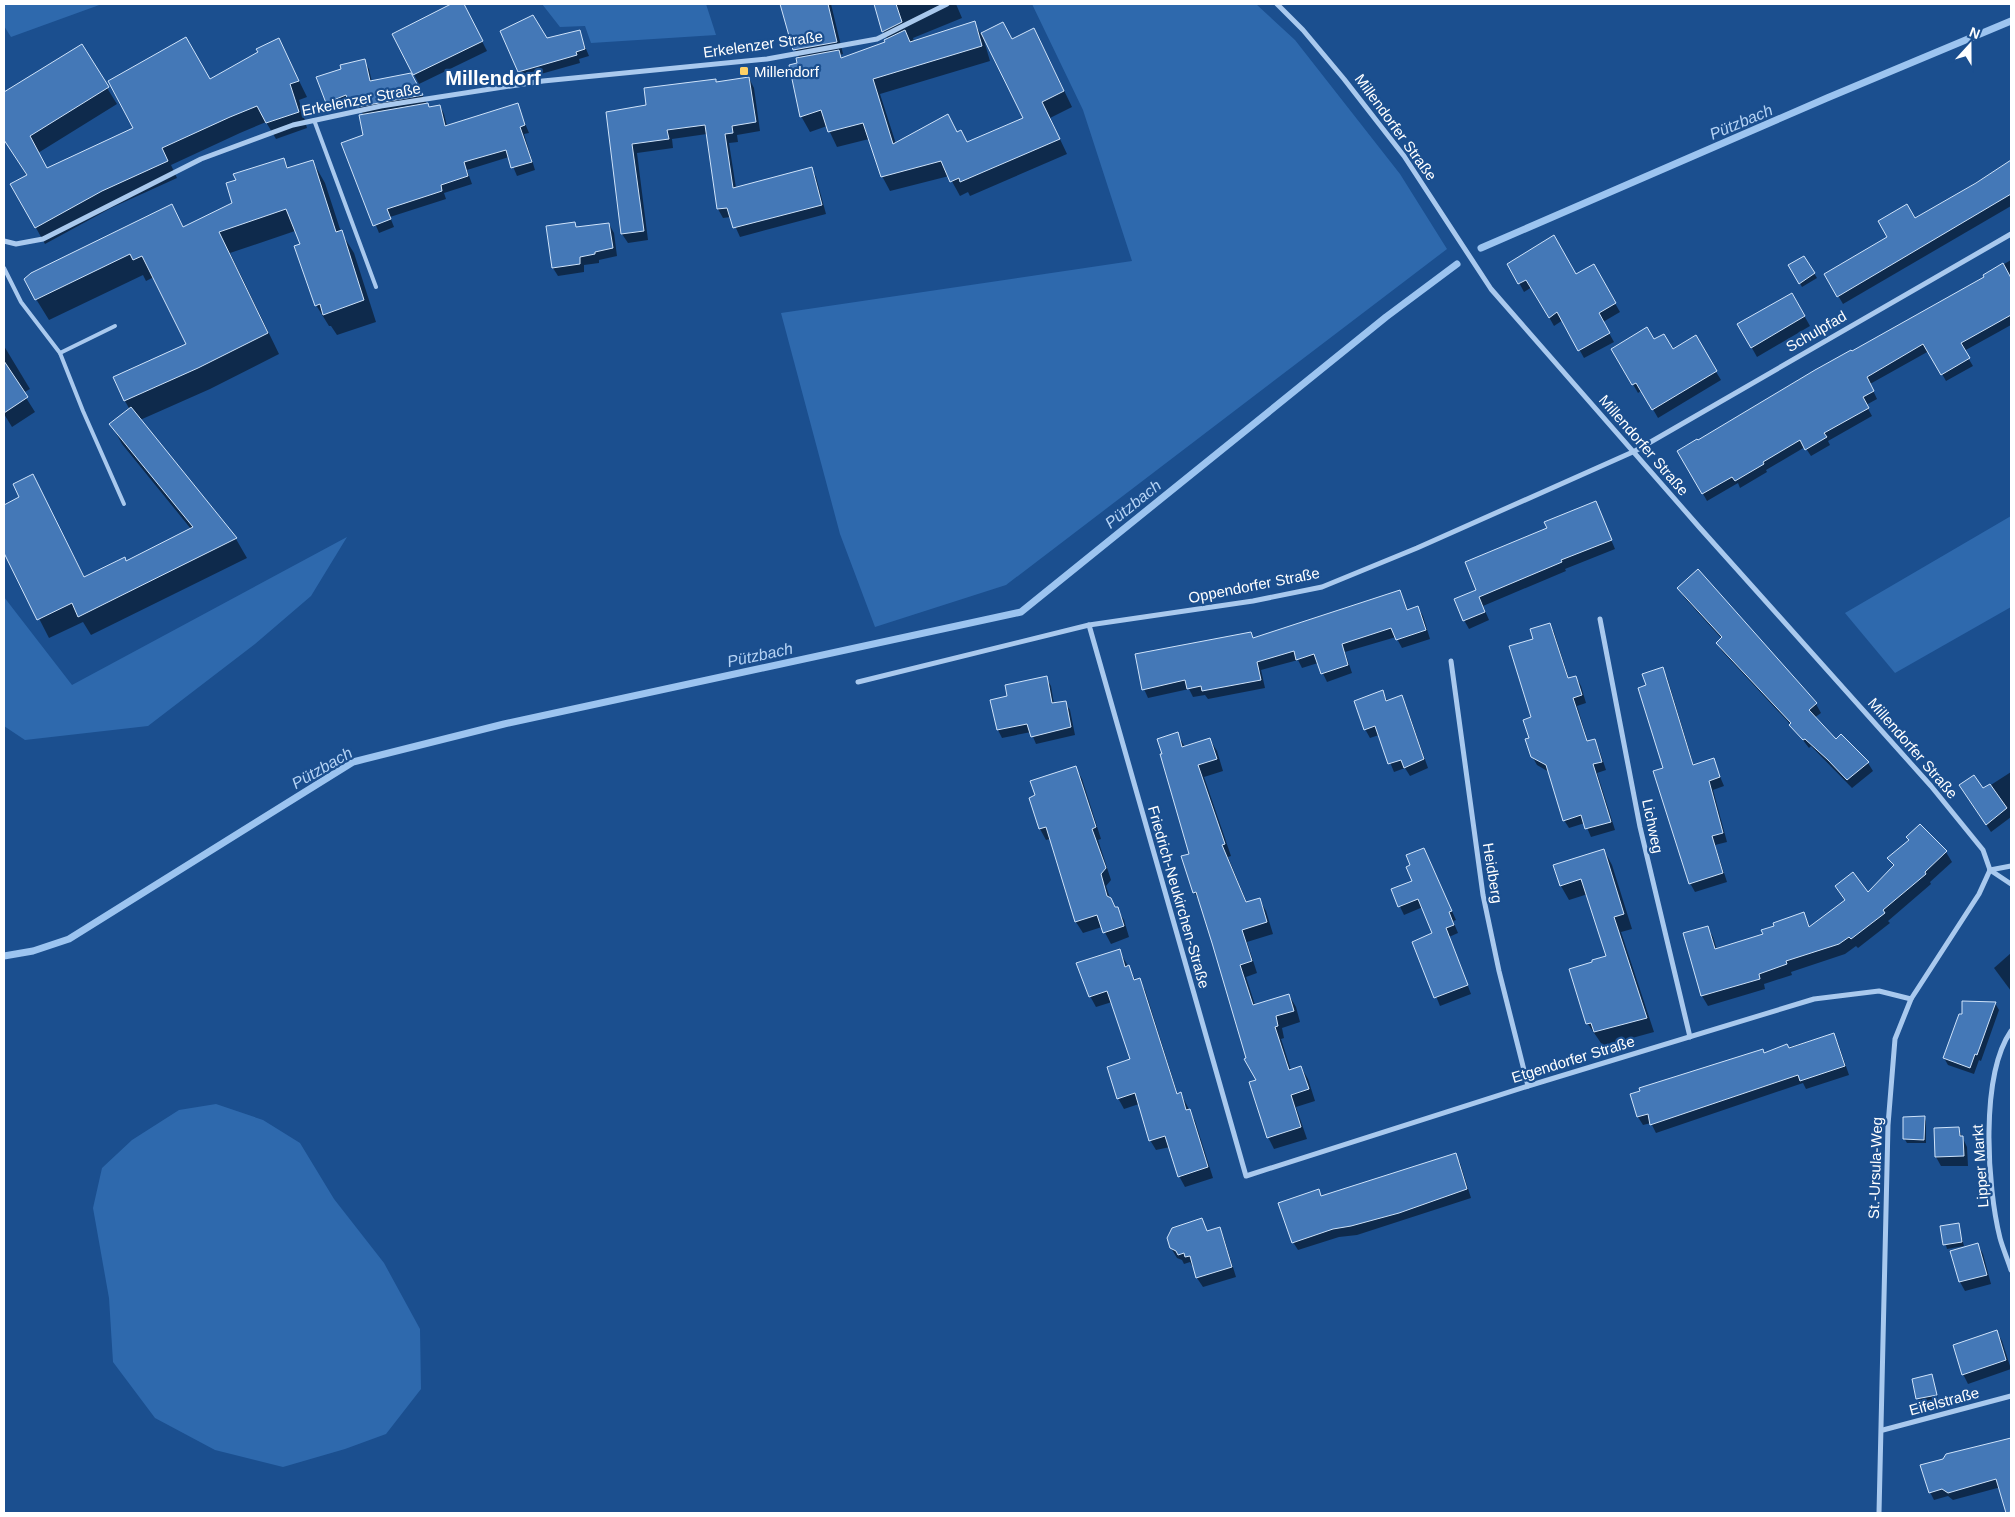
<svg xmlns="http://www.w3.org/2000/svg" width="2015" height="1517" font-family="Arial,sans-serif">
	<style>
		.green { fill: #2e69ad }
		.shadow { fill: #0007; fill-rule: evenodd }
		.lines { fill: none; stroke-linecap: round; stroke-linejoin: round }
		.stream { stroke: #9cc4f0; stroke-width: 7 }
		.building { fill: #4478b7; stroke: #cfe3fa }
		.lane { stroke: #a9c9ee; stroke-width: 4 }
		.street { stroke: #a9c9ee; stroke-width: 5 }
		.poi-dot { fill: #ffd166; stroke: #1b4f8f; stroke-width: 2 }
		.labels { text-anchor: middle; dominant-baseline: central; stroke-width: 4.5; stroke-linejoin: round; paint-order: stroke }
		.street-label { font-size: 15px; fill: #fff; stroke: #1b4f8f }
		.poi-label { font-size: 15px; fill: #fff; stroke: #1b4f8f; text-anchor: start }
		.water-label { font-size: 16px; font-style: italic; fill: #b5d3f5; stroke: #1b4f8f }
		.district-label { font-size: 20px; font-weight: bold; fill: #fff; stroke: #1b4f8f }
	</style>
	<rect width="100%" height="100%" fill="#1b4f8f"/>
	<!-- green -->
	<g class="green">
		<path d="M4,4H102L11,37L4,26Z"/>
		<path d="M542,4H706L716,35L591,43L585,26L560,27Z"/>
		<path d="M1032,4H1256L1295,40L1400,174L1447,249L1006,585L875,627L840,534L781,313L1132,261L1083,110Z"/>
		<path d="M2011,516V607L1895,673L1845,613Z"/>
		<path d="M347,537L311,596L255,644L148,726L25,740L4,726V597L72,685Z"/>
		<path d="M216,1104L263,1120L300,1143L334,1199L384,1263L420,1329L421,1389L386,1434L345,1449L283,1467L215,1450L155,1418L113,1362L109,1298L93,1208L102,1168L132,1140L179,1110Z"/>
	</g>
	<!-- shadow -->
	<g class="shadow">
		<path d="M453,4H463L487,51L419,84L393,35Z"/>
		<path d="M782,4H831L843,54L840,55L843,59L886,43L888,40L883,31L875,4H956L962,18L913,38L914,41L974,23L981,34L1002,24L1012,41L1042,45L1072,107L1050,118L1067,154L970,196L968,192L960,196L949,176L890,191L882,176L869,139L837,147L827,126L810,132L801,116L799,64L800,59L795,49ZM983,37L1024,119L967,143L896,144L880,94L990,61Z"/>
		<path d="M579,32L589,56L579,59L580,63L523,79L519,72L547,39Z"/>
		<path d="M279,40L307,97L299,100L307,128L276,139L266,122L240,133L171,165L177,178L111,208L45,244L12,185L27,176L4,137V94L81,46L117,104L38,153L47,170L135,129L209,81L259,53Z"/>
		<path d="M364,61L369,69L372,82L414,80L429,108L440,106L444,114L447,126L517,104L529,133L524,134L535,170L517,176L509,157L467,170L472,184L444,193L446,199L390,217L394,227L379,233L343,144L365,136L364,116L359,107L354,108L351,104L332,111L327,102Z"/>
		<path d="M749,78L754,88L760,131L737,135L738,142L729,143L736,188L811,168L816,177L826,214L740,237L731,217L723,218L718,209L707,134L672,139L673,148L637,153L648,240L628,243L622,234L607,113L648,106L715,80L717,83Z"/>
		<path d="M283,159L289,169L313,162L325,183L341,232L354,253L376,322L337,335L331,326H329L316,305L301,244L295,231L230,253L279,354L210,389L140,420L236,539L247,558L91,635L83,622L49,638L4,550V506L21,498L33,476L85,578L126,562L191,529L122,444L111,424L130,410L125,401L188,345L154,277L146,281L143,275L49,320L36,299L172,206L184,228L234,203L237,180Z"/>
		<path d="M2011,161V206L1843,304L1826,275Z"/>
		<path d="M574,223L577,228L609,224L614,233L617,256L599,260V263L584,265V272L558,276L553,268Z"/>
		<path d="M1804,257L1817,278L1802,287L1790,265Z"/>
		<path d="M2011,260V325L1964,351L1973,366L1946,381L1929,351L1870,384L1877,399L1866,405L1872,416L1828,441L1830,445L1811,456L1805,447L1766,470L1767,472L1740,488L1738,483L1707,501L1679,451L1986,277L1985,275Z"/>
		<path d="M1509,264L1576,275L1593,265L1620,312L1603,322L1614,342L1584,358L1563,320L1554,326L1532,287L1524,292Z"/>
		<path d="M1792,294L1810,326L1757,357L1739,325Z"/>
		<path d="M1695,337L1721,380L1658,418L1642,390L1638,393L1613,350L1654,341L1673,351Z"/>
		<path d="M4,346L30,389L23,393L35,412L12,427L4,414Z"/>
		<path d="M1595,502L1615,549L1565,569L1566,571L1483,606L1489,620L1469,629L1464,620L1477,591L1549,529Z"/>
		<path d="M1679,588L1816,704L1821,713L1814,718L1836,741L1868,763L1873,771L1852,788L1811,746L1809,748L1792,726L1722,651L1717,643L1722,639L1684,597Z"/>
		<path d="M1400,592L1408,610L1418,608L1423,616L1430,639L1402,648L1396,637L1345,652L1352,673L1327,682L1318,663L1302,668L1298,660L1261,670L1265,688L1208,699L1205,695L1193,697L1189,689L1148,698L1144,689L1251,633L1254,639Z"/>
		<path d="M1549,624L1554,632L1569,679L1576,677L1581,686L1586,703L1577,706L1588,742L1594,740L1599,749L1606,770L1597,773L1615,830L1591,837L1585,823L1569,828L1564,820L1549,772L1537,765L1532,756L1530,739L1534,640Z"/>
		<path d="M1662,669L1667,677L1694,766L1713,760L1724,786L1713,790L1727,842L1715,845L1727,882L1695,892L1690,883L1665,769Z"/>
		<path d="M1046,678L1051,686L1054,704L1065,702L1070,710L1075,735L1036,744L1031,732L1002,738L998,730L1009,697Z"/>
		<path d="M1382,692L1388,701L1401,697L1406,705L1428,768L1410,776L1405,768L1394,772L1379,735L1370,738L1365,729Z"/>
		<path d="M1177,734L1185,747L1210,740L1217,751L1223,771L1204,777L1231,856L1228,857L1247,903L1259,899L1266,911L1273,934L1247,942L1257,973L1246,977L1255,1005L1289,995L1296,1007L1300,1022L1282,1028L1284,1038L1281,1039L1291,1070L1301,1067L1308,1079L1315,1101L1296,1107L1307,1139L1274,1149L1268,1137L1258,1081L1248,1059L1201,904L1194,892Z"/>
		<path d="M1075,767L1082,779L1101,839L1098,840L1111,880L1106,886L1110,898L1124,920L1129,937L1111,944L1102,927L1083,933L1076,922L1050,839L1046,840L1040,829L1030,798Z"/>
		<path d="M2011,772V817L1991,832L1966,794L1983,790Z"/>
		<path d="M1920,826L1946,852L1952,862L1930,882L1931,884L1888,921L1890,923L1858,948L1856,946L1845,954L1791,972L1792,975L1764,984L1765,989L1708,1006L1702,996L1684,934L1707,927L1713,937L1717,950L1764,935L1775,927L1804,914L1810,927L1845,901L1836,887L1868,894L1894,867L1889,858L1910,841Z"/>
		<path d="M1424,849L1456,920L1453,921L1458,933L1449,937L1471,994L1440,1006L1414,942L1434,933L1423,907L1404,915L1392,890L1413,881L1411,866Z"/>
		<path d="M1604,850L1612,865L1632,929L1621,932L1654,1032L1603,1046L1588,1024L1608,956L1588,894L1569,900L1561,886L1554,866Z"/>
		<path d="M1119,950L1136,981L1139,980L1145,990L1178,1095L1181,1094L1195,1121L1213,1178L1185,1187L1179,1176L1170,1147L1156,1150L1150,1140L1139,1104L1124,1109L1118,1098L1131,1060L1112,1002L1096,1007L1090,996Z"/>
		<path d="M2011,953V991L1994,968Z"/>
		<path d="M1995,1003L1999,1010L1981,1061L1979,1060L1974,1074L1948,1065L1944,1058Z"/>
		<path d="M1833,1034L1838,1043L1849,1075L1806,1089L1803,1083L1656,1133L1651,1123L1643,1125L1638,1117L1631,1095Z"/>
		<path d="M1924,1117L1926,1121V1143H1907L1904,1138Z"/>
		<path d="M1958,1128L1967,1147L1968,1166H1941L1936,1157Z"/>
		<path d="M1456,1155L1460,1163L1471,1198L1357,1235L1339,1237L1298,1250L1293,1242L1318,1191L1321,1197Z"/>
		<path d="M1201,1219L1208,1232L1219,1228L1224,1238L1236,1277L1203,1287L1197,1278L1194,1266H1192L1190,1262L1184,1264L1182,1260L1177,1258L1171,1248Z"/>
		<path d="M1958,1224L1964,1246L1947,1249L1941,1227Z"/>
		<path d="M1978,1245L1983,1254L1991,1284L1965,1291L1960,1282Z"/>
		<path d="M1997,1332L2002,1341L2011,1369L1968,1384L1963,1374Z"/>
		<path d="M1931,1375L1938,1399L1920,1403L1918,1398Z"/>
		<path d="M2011,1439V1487L2003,1489L2001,1487L1953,1500L1948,1496L1934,1500L1930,1492L1946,1455Z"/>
	</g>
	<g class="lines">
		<!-- stream -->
		<g class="stream">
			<path d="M1481,248L1827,98L2011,21"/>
			<path d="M4,956L33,951L69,939L353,762L504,724L1021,612L1386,317L1457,264"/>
		</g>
	</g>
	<!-- building -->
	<g class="building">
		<path d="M451,4H464L483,41L413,75L392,34Z"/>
		<path d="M780,4H828L837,42L793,50Z"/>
		<path d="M874,4H896L902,22L882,32Z"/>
		<path d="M533,15L547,38L580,30L585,49L576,52L577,55L518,72L500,31Z"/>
		<path d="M975,21L982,46L873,79L893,144L948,114L957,132L961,130L967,142L1023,118L981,33L1003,22L1012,39L1034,28L1064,91L1042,102L1060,139L960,182L959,178L950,182L941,161L881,177L863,123L828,132L821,110L800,117L789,65L797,63L796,58L839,50L841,58L885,42L884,40L905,30L910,42Z"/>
		<path d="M186,37L210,79L258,52L256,49L279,38L299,81L290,84L299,112L266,123L257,106L230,117L162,148L168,161L102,191L35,228L10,184L27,175L4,140V92L82,44L109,87L30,136L47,168L133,128L108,81Z"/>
		<path d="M365,59L370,81L411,73L423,95L357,107L356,98L348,100L346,95L326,103L316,77L341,69L340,65Z"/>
		<path d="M749,77L756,122L732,126L733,133L725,134L733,188L812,167L822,205L733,228L727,208L717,209L705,125L667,130L669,139L632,144L644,231L621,234L606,112L646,105L644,88L716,79V82Z"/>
		<path d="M428,103L429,107L440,105L445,126L518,103L525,125L520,127L532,162L511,168L506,150L464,162L468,176L441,185L442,191L387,209L391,219L373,226L341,143L363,135L359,115Z"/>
		<path d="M284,158L287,168L313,160L336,232L342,230L364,300L323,315L320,304L315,306L294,246L300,244L286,209L219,232L268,333L198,368L124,401L113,377L186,344L142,256L133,260L130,254L35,300L24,279L31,273L172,204L183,227L232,203L226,183L236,180L233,174Z"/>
		<path d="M2011,160V194L1837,297L1824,274L1887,237L1878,221L1907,204L1915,218L1976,183Z"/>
		<path d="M575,222L576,227L609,223L613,248L595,252V254L580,257V264L552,268L546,226Z"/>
		<path d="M1554,235L1576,274L1594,264L1616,303L1599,313L1610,333L1578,351L1557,312L1549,318L1526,280L1518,284L1507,264Z"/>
		<path d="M1804,256L1815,273L1799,284L1788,265Z"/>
		<path d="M2003,263L2011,278V315L1961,343L1970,358L1941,375L1923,344L1867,377L1874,391L1863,397L1869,408L1824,433L1827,437L1805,450L1800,440L1763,462L1764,464L1735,481L1732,477L1702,494L1677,451L1697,439L1698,440L1815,370L1851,350L1852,351L1984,277L1983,275Z"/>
		<path d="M1792,293L1805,316L1751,348L1737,324Z"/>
		<path d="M1647,327L1654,339L1664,334L1673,349L1696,335L1717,371L1652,410L1636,383L1632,385L1611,349Z"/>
		<path d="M4,361L28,397L4,413Z"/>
		<path d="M131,407L237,538L78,617L72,603L37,620L4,553V505L19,497L13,484L33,474L84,577L125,557L126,561L193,527L109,424Z"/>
		<path d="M1596,501L1612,540L1561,560L1562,562L1479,597L1485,612L1463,621L1454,599L1476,590L1465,562L1547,528L1544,522Z"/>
		<path d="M1698,569L1817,703L1809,710L1836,739L1841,734L1869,762L1847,780L1828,760L1805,739L1803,740L1789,725L1791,723L1716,643L1722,637L1677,588Z"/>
		<path d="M1400,590L1407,610L1418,606L1426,630L1396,640L1391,628L1342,644L1348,665L1321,674L1314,654L1296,660L1294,651L1257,662L1261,680L1202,691L1201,686L1187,689L1185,680L1142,690L1135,654L1251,632L1253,638Z"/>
		<path d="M1550,623L1568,678L1576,676L1582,695L1573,698L1587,741L1595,739L1602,762L1593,764L1611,822L1585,829L1581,815L1563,821L1546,765L1531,757L1525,739L1529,738L1523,720L1531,717L1509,646L1533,639L1530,629Z"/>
		<path d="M1663,667L1693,765L1714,758L1720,777L1709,781L1723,833L1712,836L1723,873L1689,884L1653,771L1663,768L1638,688L1646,685L1642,674Z"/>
		<path d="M1047,676L1052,703L1066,701L1071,727L1031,737L1027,724L997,730L990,700L1007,696L1005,685Z"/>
		<path d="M1383,690L1386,701L1402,695L1424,759L1404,768L1401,760L1388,764L1375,726L1364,730L1354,701Z"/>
		<path d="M1178,732L1182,747L1210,738L1217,759L1198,765L1225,844L1222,845L1246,902L1260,898L1267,922L1242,930L1252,961L1240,965L1253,1005L1289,994L1294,1011L1276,1016L1278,1026L1275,1027L1289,1070L1301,1066L1309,1089L1291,1095L1301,1127L1267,1138L1249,1082L1256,1080L1244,1059L1246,1058L1212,943L1196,892L1193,893L1181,856L1189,854L1160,754H1162L1157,739Z"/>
		<path d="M1076,766L1096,827L1092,829L1106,868L1101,874L1107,896L1111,898L1115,907H1118L1124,926L1103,933L1097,915L1075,922L1046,827L1039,829L1029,798L1035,795L1030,781Z"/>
		<path d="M1974,775L1983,788L1990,784L2007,808L1986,825L1959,785Z"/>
		<path d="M1920,824L1947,851L1925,872L1926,874L1883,910L1885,913L1851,939L1849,937L1839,944L1786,961L1787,964L1759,974L1760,979L1701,996L1683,933L1708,926L1715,949L1763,934L1761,930L1774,926L1773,923L1804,912L1809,927L1845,900L1835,886L1853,872L1868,892L1894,865L1887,858L1909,840L1906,837Z"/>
		<path d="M1424,848L1452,911L1449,912L1454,925L1446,928L1468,985L1434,998L1412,942L1432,933L1418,899L1398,907L1391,889L1412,881L1406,867L1410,865L1406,855Z"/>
		<path d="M1604,849L1624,914L1614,917L1647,1018L1594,1032L1591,1023L1586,1024L1569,969L1592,962V960L1606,956L1581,879L1560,886L1553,865Z"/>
		<path d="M1120,949L1125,967L1129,965L1134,980L1140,978L1177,1094L1181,1092L1186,1110L1190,1109L1208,1167L1178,1177L1165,1136L1149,1141L1135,1093L1117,1099L1107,1067L1130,1059L1107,991L1089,997L1076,963Z"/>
		<path d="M1962,1001L1996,1002L1977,1055L1975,1054L1970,1068L1943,1058L1959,1014H1962Z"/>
		<path d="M1834,1033L1845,1066L1800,1081L1798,1075L1650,1125L1648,1114L1637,1117L1630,1094L1640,1091L1639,1088L1763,1049L1764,1053L1787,1044L1789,1048Z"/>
		<path d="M1925,1116L1924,1140L1903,1139V1117Z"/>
		<path d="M1959,1127L1960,1136H1963L1964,1156L1935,1157L1934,1128Z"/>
		<path d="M1456,1153L1467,1189L1399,1213L1351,1226L1333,1229L1292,1243L1278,1203L1319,1189L1321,1196Z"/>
		<path d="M1202,1218L1207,1231L1220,1227L1232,1267L1196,1278L1190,1256L1185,1257L1184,1253L1178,1255L1176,1251L1170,1248L1167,1238L1172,1228Z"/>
		<path d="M1959,1223L1962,1242L1943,1245L1940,1226Z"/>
		<path d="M1978,1243L1987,1275L1959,1282L1950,1251Z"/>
		<path d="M1997,1330L2006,1360L1962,1375L1953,1345Z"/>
		<path d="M1932,1374L1937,1395L1916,1399L1912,1379Z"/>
		<path d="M2011,1438V1512L2006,1513L1996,1479L1948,1493L1942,1489L1929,1493L1920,1465L1943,1459L1946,1454Z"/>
	</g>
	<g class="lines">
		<!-- lane -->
		<g class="lane">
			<path d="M314,120L376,287"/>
			<path d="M4,268L21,302L60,353L115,326"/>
			<path d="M60,353L83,411L124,504"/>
		</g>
		<!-- street -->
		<g class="street">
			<path d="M1277,4L1303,30L1344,79L1404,156L1491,289L1700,528L1931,786L1983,850L1990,870L2011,884"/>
			<path d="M4,241L16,244L43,239L201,159L293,125L381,106L543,81L767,59L877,39L947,4"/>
			<path d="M1600,619L1640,827L1690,1037"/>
			<path d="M1089,625L1246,1176L1528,1086L1814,999L1879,991L1911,999"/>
			<path d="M1451,661L1483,895L1499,971L1528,1086"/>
			<path d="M858,682L1089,625L1253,601L1322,587L1417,548L1635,451L2011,234"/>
			<path d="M1990,870L2011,866"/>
			<path d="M2011,1031C1980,1076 1987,1186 2000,1238C2003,1249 2008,1260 2011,1270"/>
			<path d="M1883,1430L2011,1396"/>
			<path d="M1879,1513L1888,1125L1895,1039L1911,999L1979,894L1990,870"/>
		</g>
	</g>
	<!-- markers -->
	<rect class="poi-dot" x="739" y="66" width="10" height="10" rx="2.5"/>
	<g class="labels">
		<!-- street labels -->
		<g class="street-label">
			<text transform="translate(763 44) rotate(-8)">Erkelenzer Straße</text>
			<text transform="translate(361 99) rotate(-11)">Erkelenzer Straße</text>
			<text transform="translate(1396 127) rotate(54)">Millendorfer Straße</text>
			<text transform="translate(1816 331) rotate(-30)">Schulpfad</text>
			<text transform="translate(1644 445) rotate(49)">Millendorfer Straße</text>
			<text transform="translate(1254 585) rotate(-11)">Oppendorfer Straße</text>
			<text transform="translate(1913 748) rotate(49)">Millendorfer Straße</text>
			<text transform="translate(1653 826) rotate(78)">Lichweg</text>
			<text transform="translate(1493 873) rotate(81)">Heidberg</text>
			<text transform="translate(1179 897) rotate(74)">Friedrich-Neukirchen-Straße</text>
			<text transform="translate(1573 1059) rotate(-17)">Etgendorfer Straße</text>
			<text transform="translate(1980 1166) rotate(-94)">Lipper Markt</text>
			<text transform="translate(1875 1168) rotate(-88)">St.-Ursula-Weg</text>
			<text transform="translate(1944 1401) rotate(-15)">Eifelstraße</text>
		</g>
		<!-- poi labels -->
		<g class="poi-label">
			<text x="754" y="71">Millendorf</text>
		</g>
		<!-- water labels -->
		<g class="water-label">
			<text transform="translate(1741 122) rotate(-23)">Pützbach</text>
			<text transform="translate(1133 504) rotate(-39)">Pützbach</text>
			<text transform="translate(760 655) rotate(-12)">Pützbach</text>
			<text transform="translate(322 768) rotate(-30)">Pützbach</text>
		</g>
		<!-- district labels -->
		<g class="district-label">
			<text x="493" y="78">Millendorf</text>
		</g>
	</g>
	<!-- border -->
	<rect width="2015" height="1517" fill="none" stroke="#ffffff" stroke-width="10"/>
	<!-- north arrow -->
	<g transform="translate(1970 45) rotate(21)" stroke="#1b4f8f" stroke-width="4" paint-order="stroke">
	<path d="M0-4L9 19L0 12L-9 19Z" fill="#ffffff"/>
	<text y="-8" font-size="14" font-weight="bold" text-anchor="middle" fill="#ffffff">N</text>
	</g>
</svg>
